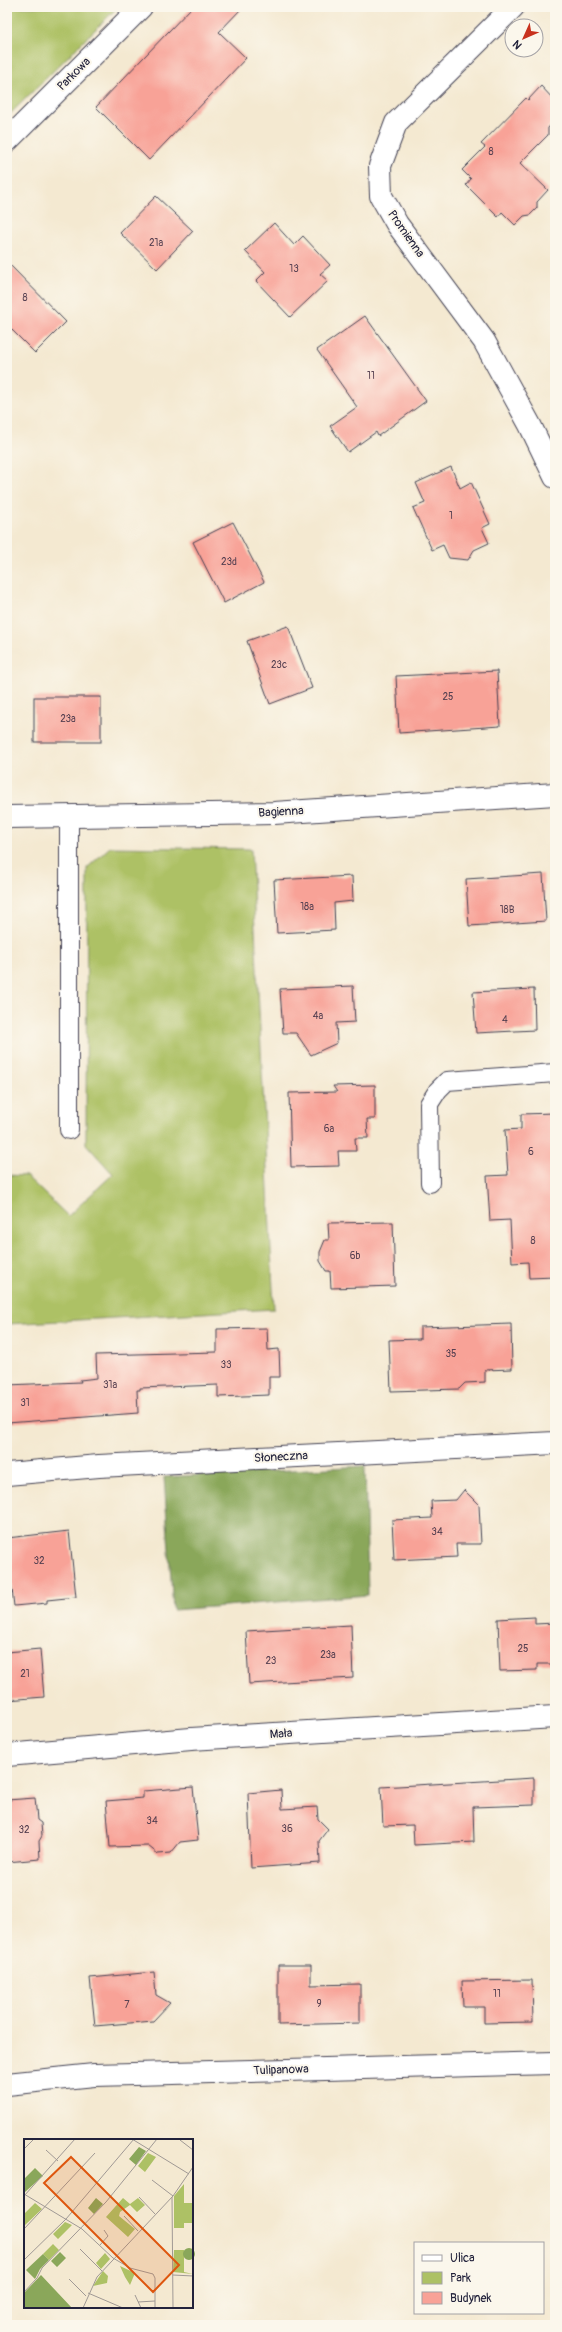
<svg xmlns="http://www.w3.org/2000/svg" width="562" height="2332" font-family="Pangolin,sans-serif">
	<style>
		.green { fill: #adc165; stroke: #687250 }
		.forest { fill: #8aa75a; stroke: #56644a }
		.building { fill: #f8a297 }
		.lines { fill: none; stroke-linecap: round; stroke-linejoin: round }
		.lane-casing { stroke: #424052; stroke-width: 20 }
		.street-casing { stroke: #424052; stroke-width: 24 }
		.lane { stroke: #fff; stroke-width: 18 }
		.street { stroke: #fff; stroke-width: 22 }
		.labels { text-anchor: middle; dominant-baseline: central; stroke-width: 4; stroke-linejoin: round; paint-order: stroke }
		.number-label { font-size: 10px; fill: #584252 }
		.street-label { font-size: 12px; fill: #22223b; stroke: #fbf7ec }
		.inset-road { fill: none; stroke: #a09995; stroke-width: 1 }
		.view { fill: #de560e; fill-opacity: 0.15; stroke: #de560e; stroke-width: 2 }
		.inset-edge { fill: none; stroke: #22223b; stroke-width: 2 }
	</style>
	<rect width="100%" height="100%" fill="#fbf7ec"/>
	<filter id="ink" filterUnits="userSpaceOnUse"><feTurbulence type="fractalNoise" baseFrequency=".025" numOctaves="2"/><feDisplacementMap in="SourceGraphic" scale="8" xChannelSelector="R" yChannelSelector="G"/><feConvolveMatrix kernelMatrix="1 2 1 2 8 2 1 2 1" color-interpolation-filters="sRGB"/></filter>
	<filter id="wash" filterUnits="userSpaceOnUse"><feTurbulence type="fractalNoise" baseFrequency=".012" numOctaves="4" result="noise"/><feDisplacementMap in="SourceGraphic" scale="16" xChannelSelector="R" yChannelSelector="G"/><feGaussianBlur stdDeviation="0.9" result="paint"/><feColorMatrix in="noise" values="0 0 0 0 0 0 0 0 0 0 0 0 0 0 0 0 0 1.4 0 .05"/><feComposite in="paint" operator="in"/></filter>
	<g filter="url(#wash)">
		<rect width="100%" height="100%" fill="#f4e9d1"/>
		<!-- green -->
		<g class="green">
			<path d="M7,7H118L7,117Z"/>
			<path d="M110,847L251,849L274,1309L7,1324V1175L26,1176L68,1216L113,1174L86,1144L87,868Z"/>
		</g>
		<!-- forest -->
		<path class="forest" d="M365,1466L368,1595L173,1610L164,1477Z"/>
		<g id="blocks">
			<!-- building -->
			<g class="building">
				<path d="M192,7H243L219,32L246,58L149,160L96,107Z"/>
				<path d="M541,86L555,101V120L548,128V135L520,163L548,190L537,202V208L530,215L524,216L515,225L502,212L498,217L466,185L471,179L462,170L485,147L481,144L526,98L528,100Z"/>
				<path d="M156,196L193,231L157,269L120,233Z"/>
				<path d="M274,223L294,245L303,236L330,265L320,274L328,281L290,317L256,281L265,272L245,251Z"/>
				<path d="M7,262L66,322L35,353L7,325Z"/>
				<path d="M365,316L426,401L378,436L376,432L348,452L330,426L357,407L317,350Z"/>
				<path d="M451,467L460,488L471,482L490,524L482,528L489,543L474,550L468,560L449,558L443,545L432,550L413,508L425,503L416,483Z"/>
				<path d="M233,522L264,582L224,603L193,542Z"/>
				<path d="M288,626L312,688L270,704L247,641Z"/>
				<path d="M497,671L500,726L399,733L396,676Z"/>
				<rect x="34" y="697" width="67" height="45"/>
				<path d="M543,874L546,921L469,926L466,879Z"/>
				<path d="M352,876L353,901L334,903L335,930L277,933L274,880Z"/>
				<path d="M353,986L355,1022L336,1023L337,1043L311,1055L296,1033H283L280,989Z"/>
				<path d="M534,989L535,1030L476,1033L473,992Z"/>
				<path d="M375,1085V1119H367L368,1138H355L356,1151H338L339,1166L291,1167L289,1093L337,1092L333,1086Z"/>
				<path d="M555,1113V1277L529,1278L528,1262L512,1263L510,1220L490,1221L487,1176L508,1175L505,1130L521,1129V1114Z"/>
				<path d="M393,1222L395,1286L331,1288L330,1271H326L320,1261V1252L325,1240H329L328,1223Z"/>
				<path d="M511,1324L512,1369L485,1370V1382L465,1383L459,1389L391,1391L389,1340L420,1339V1327Z"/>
				<path d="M267,1328L268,1350L279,1349L280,1377H269V1395L218,1397V1385L140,1388V1390H137L138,1413L7,1423V1385L81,1382L80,1380L97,1378L96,1355L217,1352V1329Z"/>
				<path d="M464,1490L479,1505L481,1544H456L457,1557L394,1560L392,1520L432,1518L431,1501L456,1500Z"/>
				<path d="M69,1531L76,1597L47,1600V1603L14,1606L11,1581H7V1538Z"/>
				<path d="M535,1617V1624L555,1623V1664H537V1670L500,1671L498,1619Z"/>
				<path d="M351,1625L353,1678L249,1684L246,1631Z"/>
				<path d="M40,1649L44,1697L7,1700V1652Z"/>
				<path d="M534,1778V1805L473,1807L474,1842L414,1845L413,1825L383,1826L381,1787Z"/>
				<path d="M193,1787L198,1840L180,1842L171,1853L158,1854L148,1846L110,1847L106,1801L143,1798V1791Z"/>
				<path d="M281,1790L282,1809L317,1807L318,1819L328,1829L319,1841L320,1863L251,1868L248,1793Z"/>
				<path d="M35,1798L37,1820L41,1823L42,1836L39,1841L40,1859L7,1862V1800Z"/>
				<path d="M278,1965H311V1985L360,1984V2023L278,2025Z"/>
				<path d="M154,1972L156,1995L170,2003L153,2021L95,2026L90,1978Z"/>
				<path d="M532,1980L533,2022L484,2023V2007H463L462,1981Z"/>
			</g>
		</g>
	</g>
	<g filter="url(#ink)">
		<use href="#blocks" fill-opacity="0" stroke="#424052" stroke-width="1"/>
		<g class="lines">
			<defs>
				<g id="lane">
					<path d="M69,1130V816"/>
					<path d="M430,1183L429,1104L438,1090L447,1081L555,1073"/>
				</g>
				<g id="street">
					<path d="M513,7L396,123L380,166L381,196L397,224L484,341L530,425L555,477"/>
					<path d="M7,141L141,7"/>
					<path d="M7,817L274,813L555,794"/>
					<path d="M7,1474L99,1466L555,1443"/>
					<path d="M7,1755L191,1739L555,1717"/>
					<path d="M7,2084L94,2075L555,2063"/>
				</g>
			</defs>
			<!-- lane casing -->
			<use href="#lane" class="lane-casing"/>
			<!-- street casing -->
			<use href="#street" class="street-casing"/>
			<!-- lane -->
			<use href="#lane" class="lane"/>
			<!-- street -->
			<use href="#street" class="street"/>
		</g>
	</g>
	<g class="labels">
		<!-- number labels -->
		<g class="number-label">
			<text x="491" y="152">8</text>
			<text x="156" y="243">21a</text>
			<text x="294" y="269">13</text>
			<text x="25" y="298">8</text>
			<text x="371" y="376">11</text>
			<text x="451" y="516">1</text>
			<text x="229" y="562">23d</text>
			<text x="279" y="665">23c</text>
			<text x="448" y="697">25</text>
			<text x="68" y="719">23a</text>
			<text x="307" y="907">18a</text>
			<text x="507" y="910">18B</text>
			<text x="318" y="1016">4a</text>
			<text x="505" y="1020">4</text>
			<text x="329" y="1129">6a</text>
			<text x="531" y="1152">6</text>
			<text x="533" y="1241">8</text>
			<text x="355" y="1256">6b</text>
			<text x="451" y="1354">35</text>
			<text x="226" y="1365">33</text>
			<text x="110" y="1385">31a</text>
			<text x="25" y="1403">31</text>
			<text x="437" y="1532">34</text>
			<text x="39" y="1561">32</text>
			<text x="523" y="1649">25</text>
			<text x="328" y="1655">23a</text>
			<text x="271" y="1661">23</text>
			<text x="25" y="1674">21</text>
			<text x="152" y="1821">34</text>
			<text x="287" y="1829">36</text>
			<text x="24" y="1830">32</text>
			<text x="497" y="1994">11</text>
			<text x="319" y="2004">9</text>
			<text x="127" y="2005">7</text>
		</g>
		<!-- street labels -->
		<g class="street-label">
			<text transform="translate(74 74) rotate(-45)">Parkowa</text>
			<text transform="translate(406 234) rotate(55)">Promienna</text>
			<text transform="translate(281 812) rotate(-3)">Bagienna</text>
			<text transform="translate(281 1457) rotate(-3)">Słoneczna</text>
			<text transform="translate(281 1734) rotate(-4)">Mała</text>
			<text transform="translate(281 2070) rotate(-2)">Tulipanowa</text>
		</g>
	</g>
	<!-- overview -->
	<g transform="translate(24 2139)">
		<rect width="169" height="169" fill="#f4e9d1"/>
		<path d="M124,14L132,18L121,33L114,27ZM160,45V64H169V84H160V89H150V57ZM99,59L106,65L114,59L121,66L113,73L106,66L96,73L95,77L111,90L104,98L82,78ZM11,64L18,70L0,87V75ZM41,83L48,86L34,100L29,95ZM29,105L35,111L25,121L19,115ZM150,111H160V133L169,135L149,133ZM81,114L86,120L77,130L72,124ZM96,127L111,134L106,146L101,138ZM79,132L84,137L83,144L69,147Z" fill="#adc165"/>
		<path d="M115,8L122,12L112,26L105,20ZM11,29L19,37L1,53L0,40ZM72,59L79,65L70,75L64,69ZM159 115a6 6 0 1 1 12 0a6 6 0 1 1-12 0ZM36,113L42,119L33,128L27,122ZM19,115L25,121L16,130L11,140L2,131ZM17,136L48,169H0V154Z" fill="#8aa75a"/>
		<path class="inset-road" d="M108,0L165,35M156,1L169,11M0,10L10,0M22,11L34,22M128,41L149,57M0,55L58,90L89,119L106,129L129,135L131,139V169M0,57L51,0M115,58L131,75M148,58L149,169M100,77L114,92M0,90L71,14M76,106L84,97L80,91M56,110L78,132M0,121L42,80L110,0M149,136L169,137M45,140L62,157M0,153L13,139L18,129L82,63L133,0M64,154L99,169M111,156L117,169M114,163L131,162M59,169L73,138L149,57L169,28"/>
		<path class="view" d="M47,18L155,126L129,153L20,44Z"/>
		<rect width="169" height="169" class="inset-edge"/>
	</g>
	<!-- margin -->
	<rect width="562" height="2332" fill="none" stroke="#fbf7ec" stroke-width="24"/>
	<!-- legend -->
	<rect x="414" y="2242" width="130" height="72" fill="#fbf7ec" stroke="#a4a2a5"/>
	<rect x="422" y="2255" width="20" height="6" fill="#ffffff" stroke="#a4a2a5"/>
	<text x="450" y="2262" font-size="12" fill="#22223b">Ulica</text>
	<rect x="422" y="2272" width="20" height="12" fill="#adc165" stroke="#a4a2a5"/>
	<text x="450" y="2282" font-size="12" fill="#22223b">Park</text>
	<rect x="422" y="2292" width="20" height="12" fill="#f8a297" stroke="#a4a2a5"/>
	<text x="450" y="2302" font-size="12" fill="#22223b">Budynek</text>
	<!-- north arrow -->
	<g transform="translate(524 38) rotate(225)"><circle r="19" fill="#fbf7ec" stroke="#a4a2a5"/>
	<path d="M0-3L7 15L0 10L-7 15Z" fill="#c8321e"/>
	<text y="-6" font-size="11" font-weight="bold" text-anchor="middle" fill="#22223b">N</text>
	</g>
</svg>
